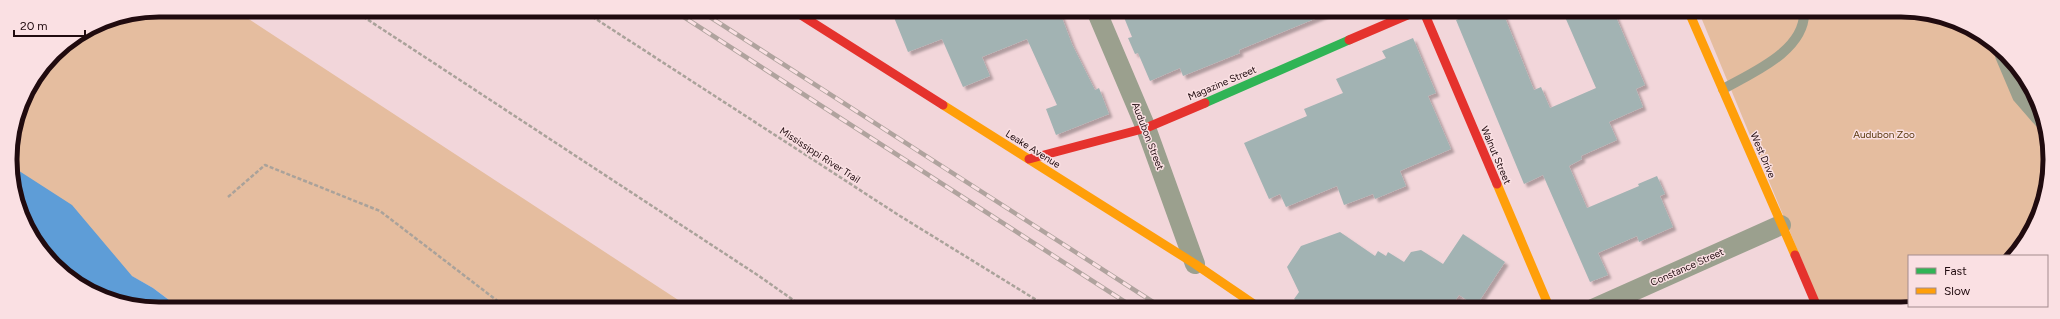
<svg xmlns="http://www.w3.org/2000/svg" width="2060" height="319" font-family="Figtree,sans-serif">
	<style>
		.green { fill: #e5bd9f }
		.water { fill: #5e9dd7 }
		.building { fill: #a2b3b3; filter: url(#shadow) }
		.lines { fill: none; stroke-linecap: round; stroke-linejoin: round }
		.path { stroke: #aaa29a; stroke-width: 2.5; stroke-dasharray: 4 2; stroke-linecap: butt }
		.lane { stroke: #9ba08e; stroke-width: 10 }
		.street { stroke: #9ba08e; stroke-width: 20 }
		.fast { stroke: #30b455; stroke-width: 9 }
		.slow { stroke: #ff9f0a; stroke-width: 9 }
		.jam { stroke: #e5322d; stroke-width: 9 }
		.rail-casing { stroke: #b0a39e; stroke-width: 4.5 }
		.rail { stroke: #fae0e3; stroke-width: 3; stroke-dasharray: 9; stroke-linecap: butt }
		.labels { text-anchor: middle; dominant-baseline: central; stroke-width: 3; stroke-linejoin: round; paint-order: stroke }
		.street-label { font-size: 10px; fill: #200b0f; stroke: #fae0e3 }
		.park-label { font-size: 10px; fill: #58370b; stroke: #fae0e3 }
		.rim { fill: none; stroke: #200b0f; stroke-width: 5 }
	</style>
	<defs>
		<filter id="shadow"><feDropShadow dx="3.5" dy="3.5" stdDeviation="1" flood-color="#0004"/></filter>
	</defs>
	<rect width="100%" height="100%" fill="#f2d6da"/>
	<!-- green -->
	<g class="green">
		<path d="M160,10H235L692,309H181L153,288L60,236L18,207L10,150L21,102L54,54L102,21Z"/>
		<path d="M1698,10H1911L1967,26L2013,61L2042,112L2050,170L2035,225L2013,256H1909V306H1922L1910,309H1822Z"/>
	</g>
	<!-- water -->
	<path class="water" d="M13,167L72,205L132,276L153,288L181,309H149L93,293L47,258L18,207Z"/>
	<!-- building -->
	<g class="building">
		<path d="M891,10H923L926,16L940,10H1059L1072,44L1095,90L1099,88L1109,114L1056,135L1046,109L1057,105L1027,39L982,57L990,76L963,87L942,39L908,52Z"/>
		<path d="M1121,10H1334V11L1239,50L1240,53L1183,76L1180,68L1150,81L1138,53L1135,54L1128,38L1132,37Z"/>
		<path d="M1480,10H1502L1534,90L1541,87L1550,108L1596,88L1562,10H1613L1645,85L1636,89L1643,107L1609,122L1617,140L1581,156L1582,159L1569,166L1587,208L1639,186L1638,184L1657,176L1665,194L1660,196L1673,227L1639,242L1637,236L1598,253L1608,275L1590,282L1543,175L1524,184L1456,20Z"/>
		<path d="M1413,38L1436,93L1428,96L1451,149L1400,171L1406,186L1375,199L1373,194L1344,205L1337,186L1286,207L1280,194L1269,199L1244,143L1307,116L1304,109L1343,93L1336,79L1386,58L1382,51Z"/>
		<path d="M1340,232L1375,256L1378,251L1386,256L1388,252L1404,262L1411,252L1421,250L1443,264L1463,234L1505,262L1476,306L1459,295L1450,309H1308L1294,299L1299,292L1287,267L1301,246Z"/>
	</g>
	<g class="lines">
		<!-- path -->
		<g class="path">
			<path d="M353,10L759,276L806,309"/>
			<path d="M582,10L900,216L1051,309"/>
			<path d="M228,197L265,165L380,211L508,309"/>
		</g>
		<!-- lane -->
		<path class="lane" d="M1723,89C1752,73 1807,50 1804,10"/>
		<!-- street -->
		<g class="street">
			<path d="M1096,10L1146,128L1195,264"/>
			<path d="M2005,55L2022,95L2043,119"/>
			<path d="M1593,309L1781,225"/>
		</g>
		<!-- fast -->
		<path class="fast" d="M1205,103L1349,40"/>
		<!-- slow -->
		<g class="slow">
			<path d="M1688,10L1795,255"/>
			<path d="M943,105L1195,264L1261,309"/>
			<path d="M1497,184L1550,309"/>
		</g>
		<!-- jam -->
		<g class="jam">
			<path d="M793,10L943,105"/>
			<path d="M1423,10L1497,184"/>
			<path d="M1349,40L1419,10"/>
			<path d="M1029,159L1146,128L1205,103"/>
			<path d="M1795,255L1818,309"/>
		</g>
		<defs>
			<g id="rail">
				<path d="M673,10L1136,309"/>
				<path d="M699,10L1164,309"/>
			</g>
		</defs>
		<!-- rail casing -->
		<use href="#rail" class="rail-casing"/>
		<!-- rail -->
		<use href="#rail" class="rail"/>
	</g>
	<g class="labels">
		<!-- street labels -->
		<g class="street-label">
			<text transform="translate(1222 83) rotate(-23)">Magazine Street</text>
			<text transform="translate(1148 136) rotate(69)">Audubon Street</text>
			<text transform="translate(1033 149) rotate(32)">Leake Avenue</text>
			<text transform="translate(820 155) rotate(33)">Mississippi River Trail</text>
			<text transform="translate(1496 155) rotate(67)">Walnut Street</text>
			<text transform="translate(1763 155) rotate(67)">West Drive</text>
			<text transform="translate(1687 267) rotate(-24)">Constance Street</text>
		</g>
		<!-- park labels -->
		<g class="park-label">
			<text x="1884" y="134">Audubon Zoo</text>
		</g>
	</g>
	<!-- crop -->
	<path d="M0 0H2060V319H0ZM159 17H1901A142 142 0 0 1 2043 159V160A142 142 0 0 1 1901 302H159A142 142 0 0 1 17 160V159A142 142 0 0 1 159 17Z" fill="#fae0e3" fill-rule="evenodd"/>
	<path class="rim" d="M159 17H1901A142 142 0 0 1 2043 159V160A142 142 0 0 1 1901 302H159A142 142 0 0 1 17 160V159A142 142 0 0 1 159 17Z"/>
	<!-- legend -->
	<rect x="1908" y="255" width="140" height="52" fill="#fae0e3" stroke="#a38b8e"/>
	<rect x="1916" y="268" width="20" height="6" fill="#30b455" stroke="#a38b8e"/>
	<text x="1944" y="275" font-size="12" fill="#200b0f">Fast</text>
	<rect x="1916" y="288" width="20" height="6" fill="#ff9f0a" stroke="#a38b8e"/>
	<text x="1944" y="295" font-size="12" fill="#200b0f">Slow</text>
	<!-- scale -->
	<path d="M14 30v6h71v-6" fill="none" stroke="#200b0f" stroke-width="2"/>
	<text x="20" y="30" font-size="12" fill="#200b0f" stroke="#fae0e3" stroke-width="3" paint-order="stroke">20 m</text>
</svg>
